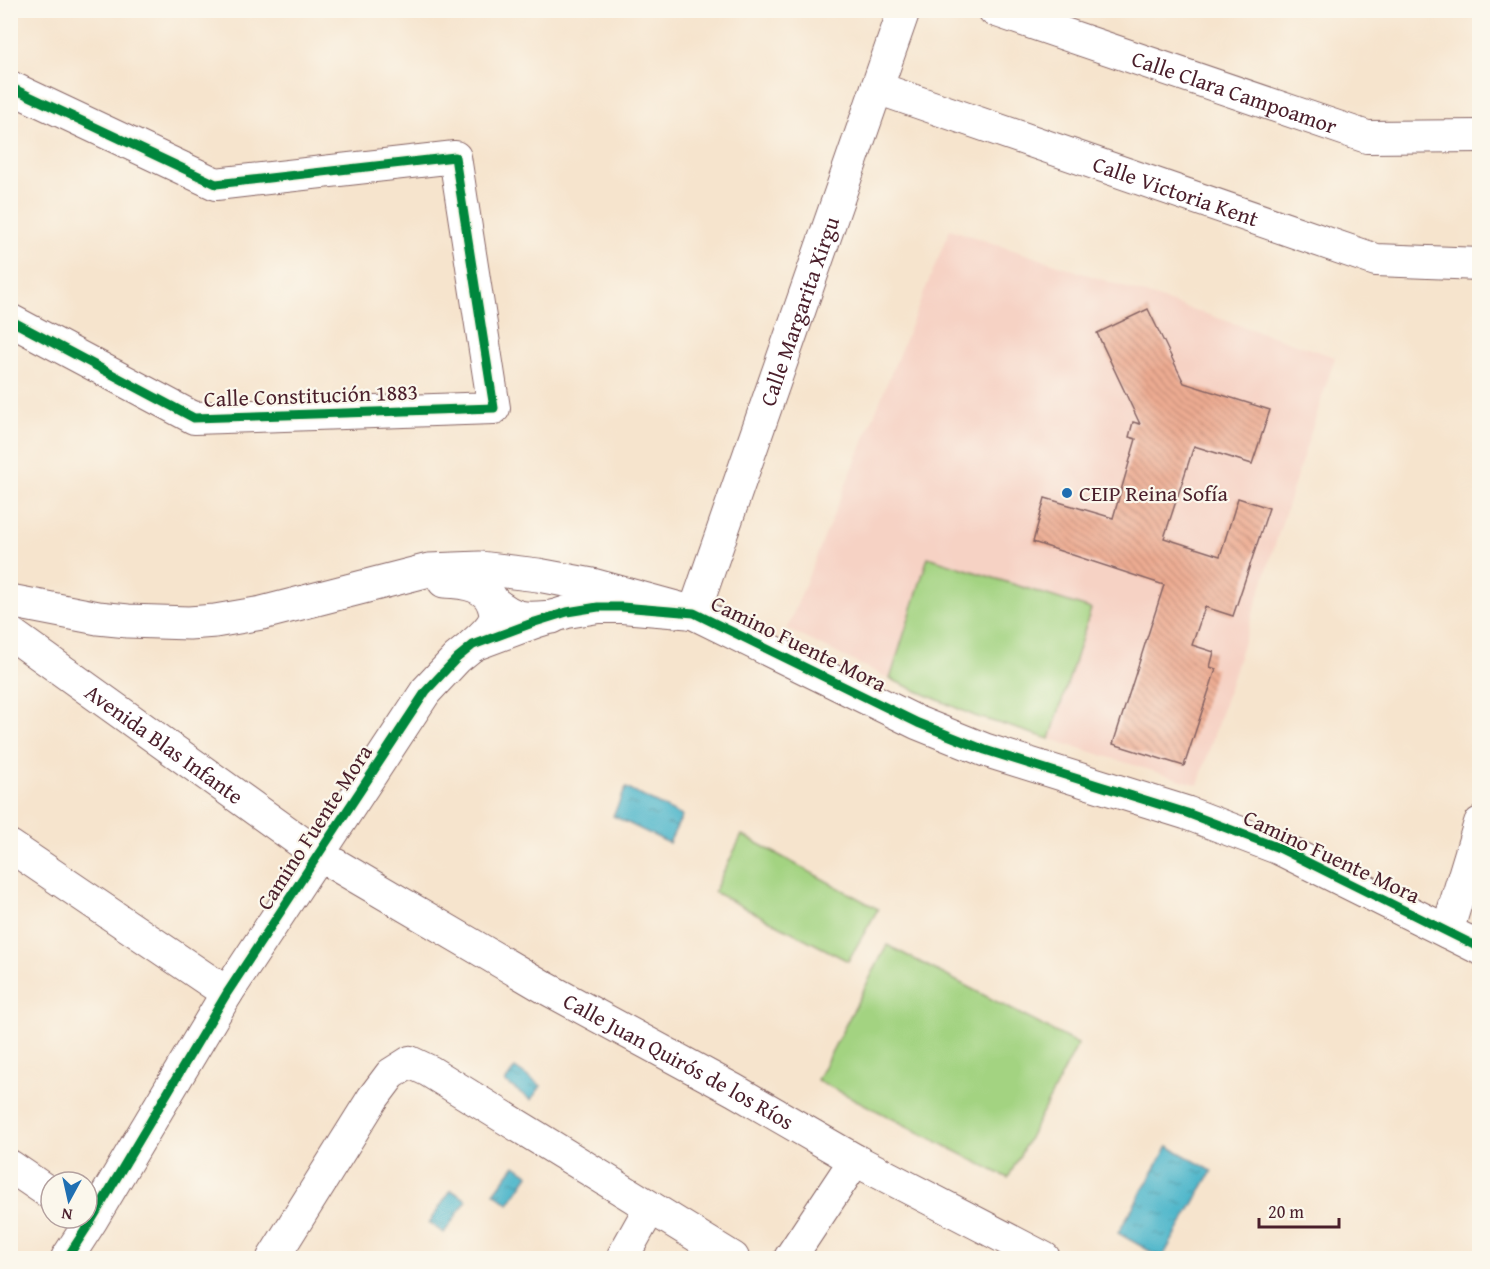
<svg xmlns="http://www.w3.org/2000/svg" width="1490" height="1269" font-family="'Gentium Book Plus',serif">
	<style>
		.built { fill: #f6d2c4 }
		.garden { fill: #a3d381; stroke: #767956; stroke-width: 1.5 }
		.water { fill: url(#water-ripples); stroke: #4c6a7a; stroke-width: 1.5 }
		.building { fill: url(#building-back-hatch) }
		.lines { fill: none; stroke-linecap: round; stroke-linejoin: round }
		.minor-casing { stroke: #866464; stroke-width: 34 }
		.tertiary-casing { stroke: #866464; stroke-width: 35 }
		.minor { stroke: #fff; stroke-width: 32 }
		.tertiary { stroke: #fff; stroke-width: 33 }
		.cycleway-casing { stroke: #fbf7ec; stroke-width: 13 }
		.cycleway { stroke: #00873e; stroke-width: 9 }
		.poi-dot { fill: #1f6fb2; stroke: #fbf7ec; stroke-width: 2 }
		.labels { text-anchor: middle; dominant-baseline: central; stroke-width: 4.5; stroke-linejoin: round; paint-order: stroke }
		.street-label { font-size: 22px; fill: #4a1f2b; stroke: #fbf7ec }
		.poi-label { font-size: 22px; fill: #4a1f2b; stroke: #fbf7ec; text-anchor: start }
	</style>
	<defs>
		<pattern id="water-ripples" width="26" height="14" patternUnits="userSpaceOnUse" patternTransform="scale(1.5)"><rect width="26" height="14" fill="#4db6ca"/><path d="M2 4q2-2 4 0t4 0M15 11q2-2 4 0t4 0" fill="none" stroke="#4293a4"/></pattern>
		<pattern id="building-back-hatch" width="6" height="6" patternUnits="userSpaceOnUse" patternTransform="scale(1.5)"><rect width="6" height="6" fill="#edac92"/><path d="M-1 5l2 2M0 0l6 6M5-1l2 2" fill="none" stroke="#c28b77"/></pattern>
	</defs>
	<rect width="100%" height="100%" fill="#fbf7ec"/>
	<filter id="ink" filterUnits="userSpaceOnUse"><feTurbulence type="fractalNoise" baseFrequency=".0167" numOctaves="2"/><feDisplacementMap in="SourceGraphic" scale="12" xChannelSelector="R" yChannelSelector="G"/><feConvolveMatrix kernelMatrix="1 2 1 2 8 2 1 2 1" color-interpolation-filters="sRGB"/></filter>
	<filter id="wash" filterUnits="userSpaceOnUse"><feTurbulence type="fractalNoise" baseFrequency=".008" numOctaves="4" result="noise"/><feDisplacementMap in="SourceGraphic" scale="24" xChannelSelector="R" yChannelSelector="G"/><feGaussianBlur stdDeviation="1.35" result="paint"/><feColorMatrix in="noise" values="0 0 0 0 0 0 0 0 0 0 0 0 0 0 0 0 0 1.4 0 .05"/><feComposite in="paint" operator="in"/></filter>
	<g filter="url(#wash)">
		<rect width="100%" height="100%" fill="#f6e4cd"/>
		<!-- built -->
		<path class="built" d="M950,229L1335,357L1198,785L1050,739L890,679L787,629Z"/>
		<!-- garden -->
		<g class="garden">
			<path d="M928,557L1091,609L1050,739L975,716L890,679Z"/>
			<path d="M742,835L878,909L848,961L714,892Z"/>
			<path d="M887,945L1078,1044L1008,1178L817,1080Z"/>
		</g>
		<!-- water -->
		<g class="water">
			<path d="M626,788L682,816L669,843L613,816Z"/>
			<path d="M515,1068L541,1086L531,1100L505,1082Z"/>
			<path d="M1168,1146L1212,1171L1162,1258L1118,1233Z"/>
			<path d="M515,1165L529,1175L509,1204L494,1193Z"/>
			<path d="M451,1190L467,1200L444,1233L429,1223Z"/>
		</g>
		<g id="blocks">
			<!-- building -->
			<path class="building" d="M1148,309L1184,383L1270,410L1252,464L1194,446L1164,538L1220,556L1238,498L1269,508L1233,616L1205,607L1192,645L1214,652L1210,667L1216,669L1184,766L1113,744L1164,585L1033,542L1045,498L1113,518L1136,439L1129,437L1133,422L1140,424L1097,333Z"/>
		</g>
	</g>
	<g filter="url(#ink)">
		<use href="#blocks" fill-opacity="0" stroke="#866464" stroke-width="1.5"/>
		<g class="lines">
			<defs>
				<g id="minor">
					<path id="s1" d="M994,10L1367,137L1480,136"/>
					<path d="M10,87L216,184L455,157L494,408L194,418L10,320"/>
					<path id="s2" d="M877,88L1376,260L1480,264"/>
					<path id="s3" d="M10,633L319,855L544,987L734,1090L855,1160L1044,1258"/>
					<path d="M10,846L227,993"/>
					<path d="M1447,932L1480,823"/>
					<path d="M10,1166L51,1194"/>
					<path id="s4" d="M67,1258L91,1221L227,993L426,691L457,658L473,645L535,622L567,612L598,607H622L694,613L904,10"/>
					<path d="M273,1258L373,1098L391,1074L410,1062L429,1071L733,1258"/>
					<path d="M622,1258L650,1208"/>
					<path d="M790,1258L855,1160"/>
				</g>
				<g id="tertiary">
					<path d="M444,581C464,582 488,584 494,606C496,611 496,616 495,620C491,630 481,638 473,645"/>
					<path d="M10,601L98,618L128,621L189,623L215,621L262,613L429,570L480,568L538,575L592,585L694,613L918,723L985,750L1187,813L1279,848L1480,948"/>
					<path d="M494,603C517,621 524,619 552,617"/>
				</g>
			</defs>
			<!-- minor casing -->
			<use href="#minor" class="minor-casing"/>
			<!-- tertiary casing -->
			<use href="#tertiary" class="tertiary-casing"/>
			<!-- minor -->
			<use href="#minor" class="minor"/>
			<!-- tertiary -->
			<use href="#tertiary" class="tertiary"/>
			<defs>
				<g id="cycleway">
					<path d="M10,87L216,184L455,157L494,408L194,418L10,320"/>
					<path d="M67,1258L91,1221L227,993L426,691L457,658L473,645L535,622L567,612L598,607H622L694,613L918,723L985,750L1187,813L1279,848L1480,948"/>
				</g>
			</defs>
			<!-- cycleway casing -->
			<use href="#cycleway" class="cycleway-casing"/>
			<!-- cycleway -->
			<use href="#cycleway" class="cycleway"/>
		</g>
	</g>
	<!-- markers -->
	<circle class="poi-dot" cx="1067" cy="493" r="6"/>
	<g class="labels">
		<!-- street labels -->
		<g class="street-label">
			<text stroke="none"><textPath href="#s1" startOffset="254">Calle Clara Campoamor</textPath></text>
			<text stroke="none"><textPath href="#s2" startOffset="316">Calle Victoria Kent</textPath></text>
			<text stroke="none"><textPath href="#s4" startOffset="1284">Calle Margarita Xirgu</textPath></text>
			<text transform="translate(311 395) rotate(-2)">Calle Constitución 1883</text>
			<text transform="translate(799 643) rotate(26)">Camino Fuente Mora</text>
			<text stroke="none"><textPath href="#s3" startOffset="190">Avenida Blas Infante</textPath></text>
			<text transform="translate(314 827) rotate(-57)">Camino Fuente Mora</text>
			<text transform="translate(1332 856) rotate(25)">Camino Fuente Mora</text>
			<text stroke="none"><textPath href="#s3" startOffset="795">Calle Juan Quirós de los Ríos</textPath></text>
		</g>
		<!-- poi labels -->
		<g class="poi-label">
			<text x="1079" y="493">CEIP Reina Sofía</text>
		</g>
	</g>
	<!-- margin -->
	<rect width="1490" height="1269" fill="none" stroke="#fbf7ec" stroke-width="36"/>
	<!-- north arrow -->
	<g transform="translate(69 1200) rotate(188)"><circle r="28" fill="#fbf7ec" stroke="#b4a19f" stroke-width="1.5"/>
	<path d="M0-4.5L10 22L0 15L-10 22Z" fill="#1f6fb2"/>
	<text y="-9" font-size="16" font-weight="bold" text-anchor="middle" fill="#4a1f2b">N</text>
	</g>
	<!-- scale -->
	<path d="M1259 1218v9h80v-9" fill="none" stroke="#4a1f2b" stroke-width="3"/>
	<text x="1268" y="1218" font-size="18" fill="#4a1f2b" stroke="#fbf7ec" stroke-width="4.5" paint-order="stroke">20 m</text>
</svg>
